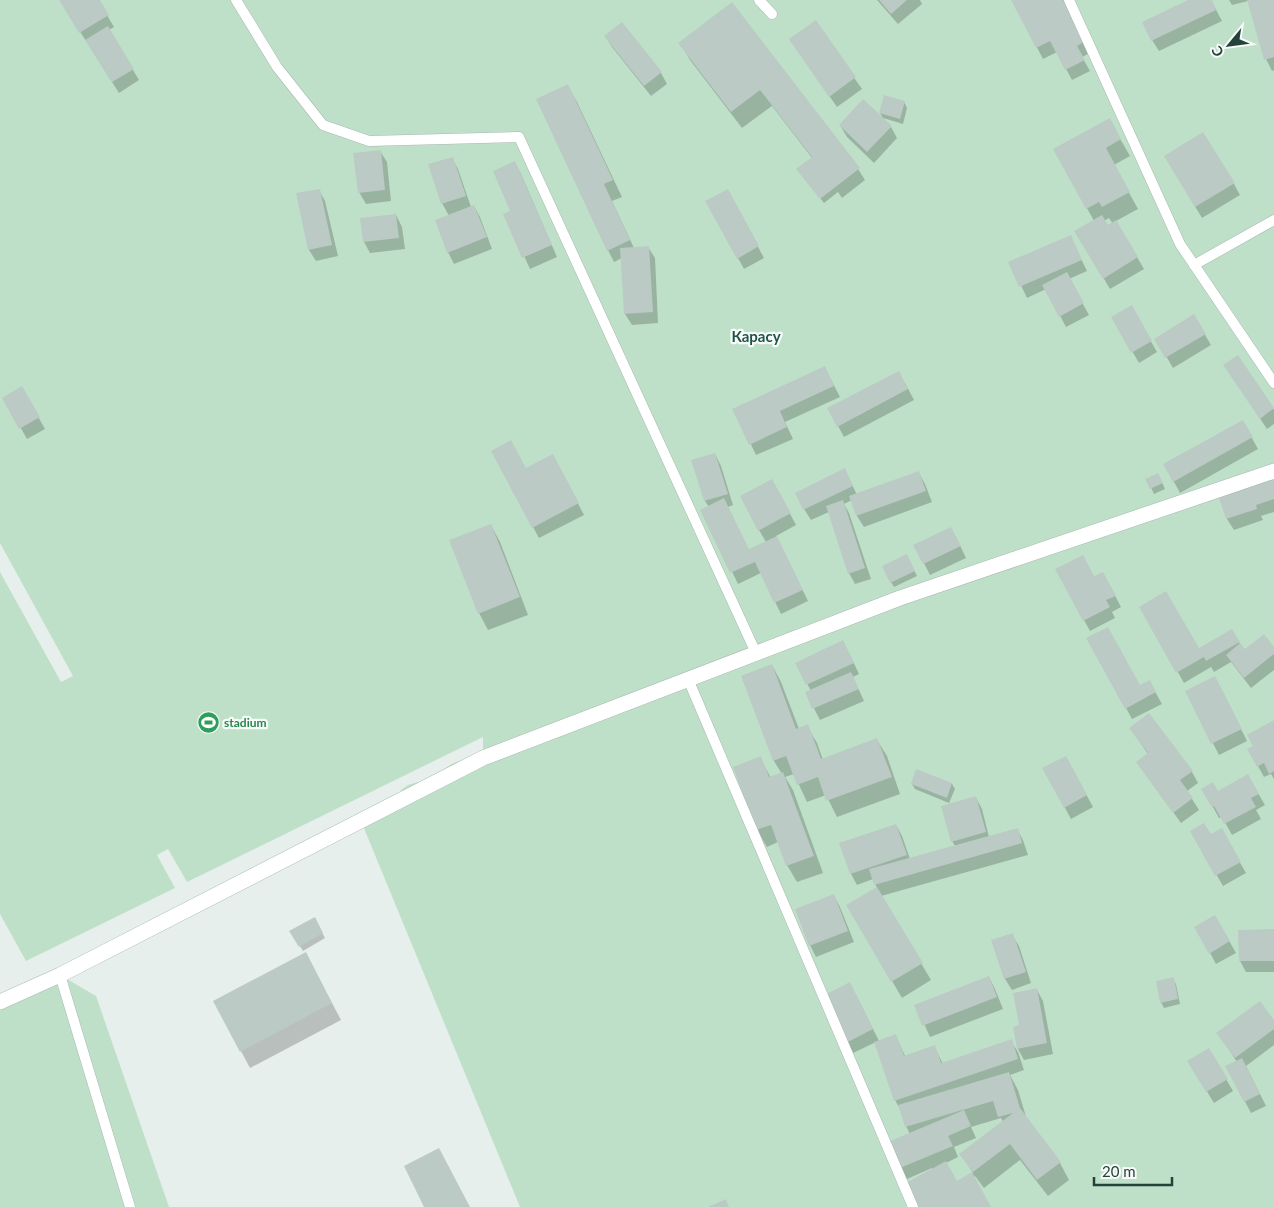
<svg xmlns="http://www.w3.org/2000/svg" width="1274" height="1207" font-family="Lato,sans-serif">
	<style>
		.green { fill: #bfe0c8 }
		.shadow { fill: #0003; fill-rule: evenodd }
		.building { fill: #bbcac4 }
		.lines { fill: none; stroke-linecap: round; stroke-linejoin: round }
		.service-casing { stroke: #a8b8b2; stroke-width: 11 }
		.tertiary-casing { stroke: #a8b8b2; stroke-width: 16 }
		.service { stroke: #fff; stroke-width: 10 }
		.tertiary { stroke: #fff; stroke-width: 15 }
		.labels { text-anchor: middle; dominant-baseline: central; stroke-width: 4.5; stroke-linejoin: round; paint-order: stroke }
		.leisure-label { font-size: 12px; font-weight: bold; fill: #27864d; stroke: #f7fbf9; text-anchor: start }
		.quarter-label { font-size: 15px; font-weight: bold; fill: #1f5548; stroke: #f7fbf9 }
	</style>
	<rect width="100%" height="100%" fill="#e6efeb"/>
	<!-- green -->
	<g class="green">
		<path d="M0,0H1274V1207H520L361,821L402,800L401,790L408,785L418,782L426,787L439,780C446,759 463,761 483,758V737L187,882L168,849L157,855L175,888L26,961L0,914V572L61,682L73,676L0,543Z"/>
		<path d="M60,975L96,996L169,1207H0V1002Z"/>
	</g>
	<!-- shadow -->
	<g class="shadow">
		<path d="M60,0H98L114,27L109,30L139,80L119,93Z"/>
		<path d="M877,0H920L922,4L898,24Z"/>
		<path d="M1012,0H1063L1090,53L1082,57L1090,71L1072,80L1057,52L1043,59Z"/>
		<path d="M1191,0H1211L1222,21L1159,51L1152,40Z"/>
		<path d="M1229,0H1274V70L1272,71L1266,59L1248,1L1232,5Z"/>
		<path d="M732,4L858,169L865,180L842,198L838,192L824,203L801,174L812,158L772,106L742,128L690,60L680,43Z"/>
		<path d="M815,22L862,89L837,107L790,40Z"/>
		<path d="M605,36L661,73L667,84L651,96L612,47Z"/>
		<path d="M567,85L577,102L622,197L612,201L634,248L648,247L655,258L658,323L632,325L625,314L622,258L614,262L608,250Z"/>
		<path d="M904,102L907,108L903,124L883,118L880,113Z"/>
		<path d="M840,125L891,127L897,138L874,163L847,137Z"/>
		<path d="M1119,137L1130,156L1114,165L1138,209L1116,221L1144,269L1110,289L1076,232L1094,221L1055,150ZM1109,218L1113,224L1108,226L1104,221Z"/>
		<path d="M380,151L387,162L391,201L366,204L359,192Z"/>
		<path d="M452,158L458,169L471,207L474,206L480,217L492,249L454,264L448,252L449,216L442,203Z"/>
		<path d="M515,163L521,174L557,257L530,269L505,214L511,211Z"/>
		<path d="M1172,168L1234,184L1240,195L1202,218Z"/>
		<path d="M319,190L325,201L338,256L316,261L309,250L297,194Z"/>
		<path d="M734,202L764,258L744,269L738,258Z"/>
		<path d="M396,215L402,227L405,249L370,253L364,242L361,219Z"/>
		<path d="M1070,236L1087,271L1069,279L1089,315L1066,327L1046,289L1027,298L1010,262Z"/>
		<path d="M1131,307L1157,352L1139,363L1113,318Z"/>
		<path d="M1194,316L1211,345L1173,368L1156,339Z"/>
		<path d="M1237,357L1274,410V424L1267,429L1225,366Z"/>
		<path d="M825,368L840,397L785,422L793,439L756,455L734,409Z"/>
		<path d="M905,383L914,400L844,437L838,426Z"/>
		<path d="M22,388L45,429L27,439L4,398Z"/>
		<path d="M1243,422L1258,449L1180,493L1165,465Z"/>
		<path d="M715,454L721,466L733,505L728,507L749,551L766,542L759,530L778,491L796,525L776,536L808,601L781,614L761,573L738,584L702,510L709,507L705,501Z"/>
		<path d="M559,467L584,515L539,538L533,527L526,470Z"/>
		<path d="M845,470L857,495L919,473L925,484L932,502L864,527L857,516L852,500L844,504L849,513L871,579L855,584L849,573L829,512L811,520L804,509Z"/>
		<path d="M1147,479L1161,480L1165,489L1154,494Z"/>
		<path d="M1274,481V512L1261,516L1263,520L1234,530L1227,519L1220,499Z"/>
		<path d="M491,525L500,542L528,615L488,630L479,613Z"/>
		<path d="M957,539L966,558L930,575L915,545Z"/>
		<path d="M909,561L917,576L894,587L891,582Z"/>
		<path d="M1094,578L1109,584L1121,607L1112,612L1115,618L1090,631L1084,620Z"/>
		<path d="M1141,607L1198,650L1231,630L1245,651L1274,649V670L1251,688L1231,662L1214,672L1211,667L1184,683Z"/>
		<path d="M849,653L859,674L853,677L864,701L820,720L806,693L811,691L797,664Z"/>
		<path d="M772,665L781,682L799,729L807,726L817,743L823,760L877,740L887,756L900,794L837,817L826,795L807,802L794,774L785,777L793,790L823,873L797,882L787,865L778,842L767,847L757,830L760,758L771,778L782,774L774,761L742,676Z"/>
		<path d="M1149,681L1162,704L1132,719L1126,708L1139,687Z"/>
		<path d="M1221,689L1247,741L1219,755L1186,691Z"/>
		<path d="M1274,721V779L1271,774L1264,777L1249,750L1255,746Z"/>
		<path d="M1130,728L1192,772L1198,783L1187,791L1199,810L1181,823L1137,762L1148,754Z"/>
		<path d="M1072,768L1093,807L1071,819L1044,769Z"/>
		<path d="M1248,776L1265,805L1256,810L1261,819L1232,835L1222,817L1219,818L1203,789L1218,793Z"/>
		<path d="M912,784H952L955,789L949,803L915,789Z"/>
		<path d="M976,798L982,809L989,837L1017,829L1023,840L1028,855L881,896L931,980L902,998L848,906L877,888L873,879L857,885L851,874L896,825L902,836L910,859L955,846L952,841Z"/>
		<path d="M1221,830L1246,873L1223,886L1192,832L1210,836Z"/>
		<path d="M834,896L840,907L854,942L816,957L810,945Z"/>
		<path d="M1215,916L1236,953L1216,964L1196,927Z"/>
		<path d="M314,919L325,938L303,951L291,932Z"/>
		<path d="M1274,931V972H1246L1240,961Z"/>
		<path d="M1012,935L1019,946L1031,983L1012,990L1005,979Z"/>
		<path d="M315,971L341,1020L250,1068L241,1051Z"/>
		<path d="M989,977L995,989L1003,1009L930,1037L916,1006Z"/>
		<path d="M1173,979L1176,984L1180,1004L1164,1008L1161,1002Z"/>
		<path d="M1037,990L1043,1001L1053,1054L1024,1060L1018,1049L1021,1026Z"/>
		<path d="M856,995L879,1041L896,1036L905,1056L934,1046L943,1064L1011,1041L1018,1052L1024,1070L1010,1075L1018,1090L1027,1120L1060,1163L1069,1180L1048,1196L1020,1160L984,1188L975,1176L974,1177L990,1207H918L933,1170L932,1168L907,1179L901,1168L910,1134L906,1126L901,1111L895,1100L876,1042L851,1054L845,1043ZM1001,1118L1003,1122L961,1154L973,1173L957,1182L946,1163L958,1157L954,1147L976,1138L971,1127Z"/>
		<path d="M1274,1022V1045L1246,1066L1266,1106L1251,1113L1227,1067L1237,1062L1218,1033Z"/>
		<path d="M1209,1050L1233,1091L1214,1103L1189,1062Z"/>
	</g>
	<!-- building -->
	<g class="building">
		<path d="M59,0H100L109,15L79,33Z"/>
		<path d="M879,0H907L891,14Z"/>
		<path d="M1011,0H1064L1085,41L1077,46L1085,60L1065,70L1050,41L1036,48Z"/>
		<path d="M1188,0H1212L1216,10L1151,41L1142,22Z"/>
		<path d="M1247,0H1274V57L1264,60Z"/>
		<path d="M732,2L860,168L820,199L796,169L812,157L760,90L731,112L678,43Z"/>
		<path d="M816,20L856,77L829,97L789,39Z"/>
		<path d="M622,22L662,72L644,86L604,36Z"/>
		<path d="M108,26L134,69L112,82L85,40Z"/>
		<path d="M568,84L613,180L604,184L630,240L607,251L536,99Z"/>
		<path d="M884,95L905,101L900,119L879,113Z"/>
		<path d="M863,99L892,126L867,152L839,125Z"/>
		<path d="M1110,118L1121,139L1106,148L1130,192L1102,207L1099,202L1086,209L1053,149Z"/>
		<path d="M1203,132L1235,183L1195,207L1164,156Z"/>
		<path d="M381,150L385,190L358,193L353,153Z"/>
		<path d="M453,157L466,196L441,204L428,164Z"/>
		<path d="M515,161L552,245L522,258L503,214L510,211L493,171Z"/>
		<path d="M320,189L332,245L308,250L296,193Z"/>
		<path d="M728,189L759,246L737,259L705,201Z"/>
		<path d="M474,205L487,237L447,253L435,220Z"/>
		<path d="M396,214L399,238L363,242L360,218Z"/>
		<path d="M1102,215L1108,225L1116,220L1138,257L1103,279L1074,231Z"/>
		<path d="M1071,235L1082,260L1019,287L1008,262Z"/>
		<path d="M649,246L653,312L624,314L620,248Z"/>
		<path d="M1067,272L1084,303L1059,317L1042,285Z"/>
		<path d="M1132,305L1152,341L1131,353L1111,317Z"/>
		<path d="M1194,314L1206,334L1165,358L1154,339Z"/>
		<path d="M1238,355L1274,408L1260,419L1223,365Z"/>
		<path d="M825,366L834,386L780,411L787,427L749,445L732,409Z"/>
		<path d="M899,371L908,389L837,427L827,408Z"/>
		<path d="M22,386L40,417L19,429L2,398Z"/>
		<path d="M1243,420L1253,437L1173,482L1163,464Z"/>
		<path d="M511,440L526,468L553,454L579,503L532,528L491,451Z"/>
		<path d="M715,453L728,494L704,501L691,460Z"/>
		<path d="M845,468L853,486L803,510L795,493Z"/>
		<path d="M919,471L926,491L856,516L849,496Z"/>
		<path d="M1158,473L1163,483L1150,489L1145,479Z"/>
		<path d="M772,479L791,513L758,531L740,496Z"/>
		<path d="M1274,479V499L1256,505L1257,509L1226,519L1219,498Z"/>
		<path d="M724,498L749,549L777,536L803,590L774,603L755,562L730,573L700,510Z"/>
		<path d="M843,500L865,568L848,574L826,506Z"/>
		<path d="M491,524L520,597L478,614L449,540Z"/>
		<path d="M951,527L961,546L923,564L913,545Z"/>
		<path d="M907,554L915,571L890,583L882,566Z"/>
		<path d="M1083,555L1094,576L1103,572L1116,596L1106,600L1110,607L1083,621L1055,569Z"/>
		<path d="M1166,591L1199,648L1232,629L1240,642L1206,661L1204,657L1176,673L1139,607Z"/>
		<path d="M1108,627L1140,685L1150,680L1156,692L1125,709L1086,638Z"/>
		<path d="M1264,634L1274,647V654L1244,678L1226,655L1240,643L1245,649Z"/>
		<path d="M843,640L854,663L806,685L795,663Z"/>
		<path d="M772,664L796,729L808,724L821,759L877,738L892,777L826,801L818,777L797,785L786,756L773,761L741,676Z"/>
		<path d="M851,672L859,689L812,709L805,692Z"/>
		<path d="M1215,676L1242,729L1211,744L1185,691Z"/>
		<path d="M1149,713L1193,771L1180,780L1193,798L1173,813L1136,762L1148,753L1129,728Z"/>
		<path d="M1274,720V771L1269,774L1264,763L1257,767L1247,749L1253,746L1247,735Z"/>
		<path d="M761,756L769,777L783,772L814,856L786,866L771,825L756,830L733,767Z"/>
		<path d="M1066,756L1087,795L1064,808L1042,768Z"/>
		<path d="M916,769L952,783L947,798L911,784Z"/>
		<path d="M1248,774L1259,794L1251,798L1256,807L1224,824L1214,806L1212,808L1201,789L1213,782L1218,791Z"/>
		<path d="M976,796L986,832L951,842L941,806Z"/>
		<path d="M1204,823L1211,834L1222,828L1241,862L1215,876L1190,831Z"/>
		<path d="M896,824L907,855L850,874L839,843Z"/>
		<path d="M1018,828L1022,843L874,885L869,869Z"/>
		<path d="M877,887L923,963L891,982L846,905Z"/>
		<path d="M834,894L848,931L809,946L795,909Z"/>
		<path d="M1215,915L1230,941L1209,954L1194,927Z"/>
		<path d="M315,917L323,933L299,947L289,931Z"/>
		<path d="M1274,929V961H1239L1238,930Z"/>
		<path d="M1013,933L1026,972L1004,979L991,940Z"/>
		<path d="M306,952L332,1003L240,1052L213,1001Z"/>
		<path d="M989,976L997,997L922,1026L914,1005Z"/>
		<path d="M1174,977L1178,999L1160,1003L1156,981Z"/>
		<path d="M850,982L873,1029L844,1044L821,997Z"/>
		<path d="M1037,988L1047,1043L1017,1049L1013,1027L1019,1025L1013,993Z"/>
		<path d="M1260,1001L1274,1020V1029L1235,1058L1216,1033Z"/>
		<path d="M896,1034L904,1056L935,1045L941,1063L1012,1039L1018,1059L894,1101L874,1042Z"/>
		<path d="M1209,1048L1228,1079L1206,1092L1187,1061Z"/>
		<path d="M1242,1058L1260,1094L1244,1102L1225,1066Z"/>
		<path d="M1009,1072L1020,1108L1061,1162L1037,1180L1010,1144L973,1172L959,1154L1013,1113L998,1117L993,1101L905,1127L898,1105Z"/>
		<path d="M964,1110L971,1126L948,1136L953,1146L900,1168L888,1142Z"/>
		<path d="M439,1148L470,1207H424L404,1166Z"/>
		<path d="M946,1161L957,1181L972,1172L991,1207H917L904,1184Z"/>
		<path d="M726,1199L729,1207H708Z"/>
	</g>
	<g class="lines">
		<defs>
			<g id="service">
				<path d="M236,0L277,67L323,125L369,141L519,137L756,653"/>
				<path d="M759,0L772,14"/>
				<path d="M1069,0L1180,244L1274,383"/>
				<path d="M1194,265L1274,220"/>
				<path d="M688,679L913,1207"/>
				<path d="M60,975L130,1207"/>
			</g>
			<path id="tertiary" d="M0,1002L60,975L483,758L900,598L1274,471"/>
		</defs>
		<!-- service casing -->
		<use href="#service" class="service-casing"/>
		<!-- tertiary casing -->
		<use href="#tertiary" class="tertiary-casing"/>
		<!-- service -->
		<use href="#service" class="service"/>
		<!-- tertiary -->
		<use href="#tertiary" class="tertiary"/>
	</g>
	<!-- icons -->
	<defs>
		<symbol id="stadium-disc" viewBox="-11 -11 22 22"><circle r="9.5" fill="#2e9e5b" stroke="#f7fbf9"/><path d="M0-5a6.5 5 0 1 0 0 10a6.5 5 0 1 0 0-10ZM-3.5-1.8h7v3.6h-7Z" fill="#fff"/></symbol>
	</defs>
	<g fill-rule="evenodd">
		<use href="#stadium-disc" x="196" y="710" width="25" height="25"/>
	</g>
	<g class="labels">
		<!-- leisure labels -->
		<g class="leisure-label">
			<text x="224" y="722">stadium</text>
		</g>
		<!-- quarter labels -->
		<g class="quarter-label">
			<text x="756" y="336">Карасу</text>
		</g>
	</g>
	<!-- north arrow -->
	<g transform="translate(1229 45) rotate(241)" stroke="#f7fbf9" stroke-width="4" paint-order="stroke">
	<path d="M0-4L9 19L0 12L-9 19Z" fill="#24423a"/>
	<text y="-8" font-size="14" font-weight="bold" text-anchor="middle" fill="#24423a">С</text>
	</g>
	<!-- scale -->
	<path d="M1094 1177v8h78v-8" fill="none" stroke="#24423a" stroke-width="2.5"/>
	<text x="1102" y="1177" font-size="15" fill="#24423a" stroke="#f7fbf9" stroke-width="4" paint-order="stroke">20 m</text>
</svg>
